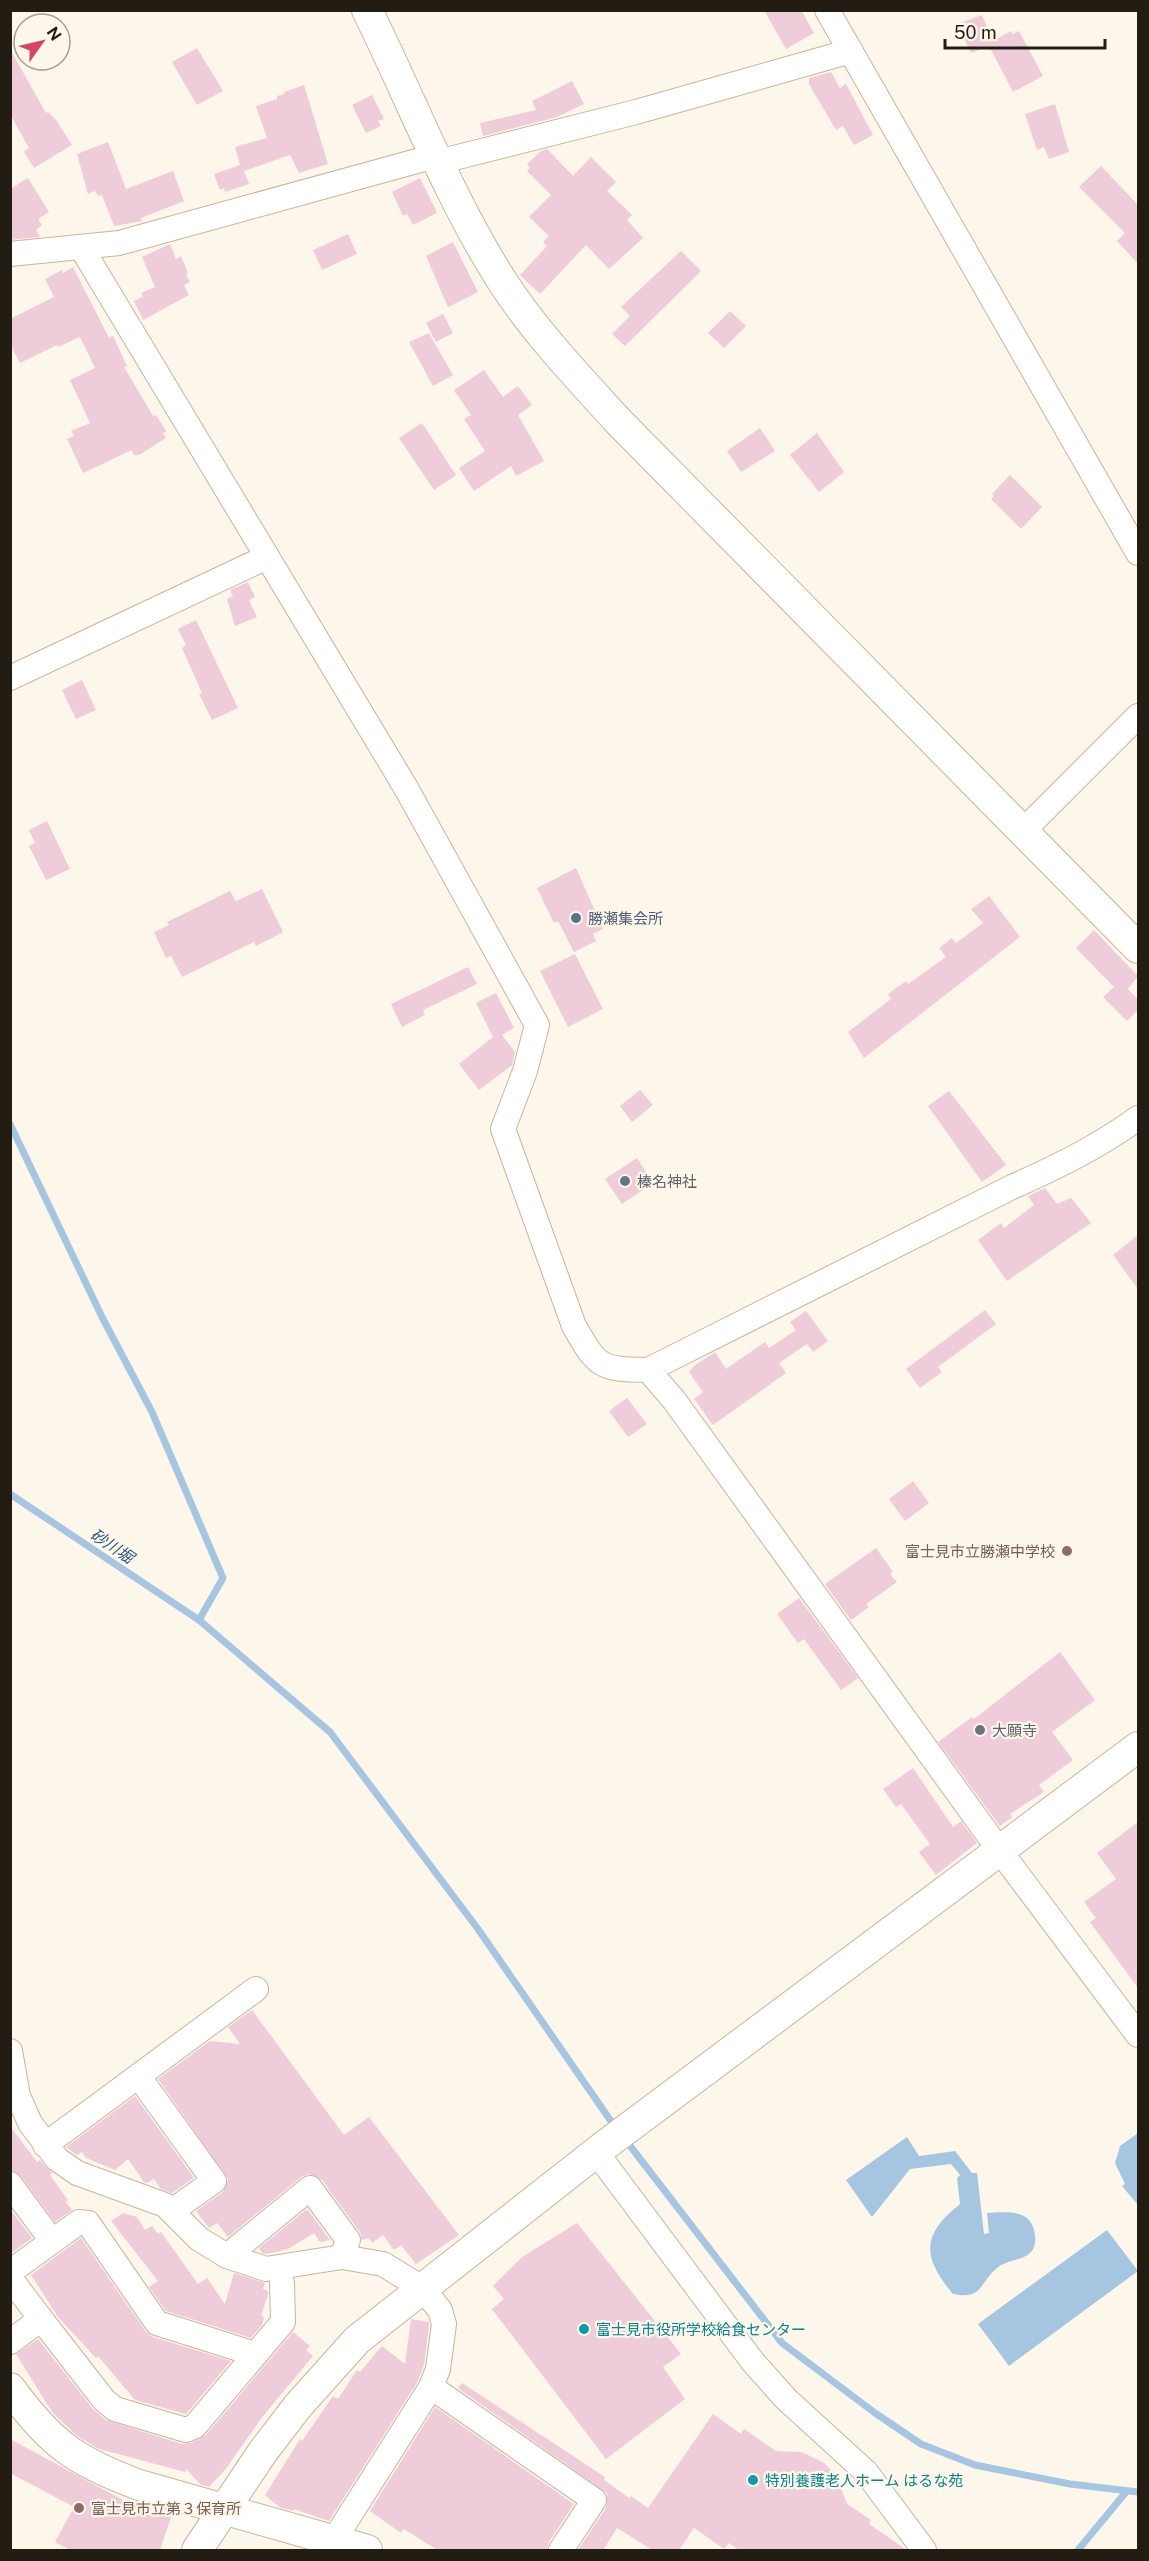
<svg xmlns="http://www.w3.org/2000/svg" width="1149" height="2561" font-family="'Public Sans','Noto Sans JP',sans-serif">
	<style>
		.water { fill: #a6c5e0 }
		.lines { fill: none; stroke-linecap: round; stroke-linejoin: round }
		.stream { stroke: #a6c5e0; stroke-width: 7 }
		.building { fill: #efccda }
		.minor-casing { stroke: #c7b59a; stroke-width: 26 }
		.tertiary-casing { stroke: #c7b59a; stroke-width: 32 }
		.minor { stroke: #fff; stroke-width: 24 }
		.tertiary { stroke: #fff; stroke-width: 30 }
		.service-dot { fill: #5c6f8a; stroke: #fdf6ea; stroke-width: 2 }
		.worship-dot { fill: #6b7280; stroke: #fdf6ea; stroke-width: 2 }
		.education-dot { fill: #8d6e63; stroke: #fdf6ea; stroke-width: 2 }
		.culture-dot { fill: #0f9aa8; stroke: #fdf6ea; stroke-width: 2 }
		.labels { text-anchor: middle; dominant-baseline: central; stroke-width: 4.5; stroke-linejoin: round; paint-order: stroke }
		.service-label { font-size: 15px; fill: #4e5e75; stroke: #fdf6ea; text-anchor: start }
		.worship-label { font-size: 15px; fill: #5b616d; stroke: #fdf6ea; text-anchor: start }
		.education-label { font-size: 15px; fill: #785e54; stroke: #fdf6ea; text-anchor: end }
		.culture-label { font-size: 15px; fill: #0d838f; stroke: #fdf6ea; text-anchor: start }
		.water-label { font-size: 16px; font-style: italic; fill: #2b5c81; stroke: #fdf6ea }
	</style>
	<rect width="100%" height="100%" fill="#fdf6ea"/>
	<!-- water -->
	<g class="water">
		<path d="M1138,2133V2205L1122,2186L1125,2184L1115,2163L1120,2146Z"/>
		<path d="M907,2137L919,2156L955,2151L972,2173H977L984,2234L989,2233L987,2213C1007,2212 1032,2208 1035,2235C1036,2241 1035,2248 1031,2252C1021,2262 1007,2259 997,2268C979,2283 983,2300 953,2294C922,2257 921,2235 960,2204L957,2178L960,2175L951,2164L910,2169L872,2217L846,2180Z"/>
		<path d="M1107,2230L1138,2271L1009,2366L978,2324Z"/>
	</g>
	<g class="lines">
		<!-- stream -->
		<g class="stream">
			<path d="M10,1124L102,1317L152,1412L223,1578L199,1620"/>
			<path d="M10,1494L199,1620L330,1732L478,1929L615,2127"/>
			<path d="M624,2138L782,2343L875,2413L921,2444L975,2465L1070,2484L1138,2492"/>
			<path d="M1078,2550L1126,2492"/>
		</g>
	</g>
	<!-- building -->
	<g class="building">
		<path d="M764,10H801L814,33L786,49Z"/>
		<path d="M982,15L993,41L1011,31L1012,34L1019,31L1043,76L1013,92L989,46L971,53L957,24Z"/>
		<path d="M197,48L223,91L197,105L172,62Z"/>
		<path d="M10,49L46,113L48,112L56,120L72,145L34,168L24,152L29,148L10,114Z"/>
		<path d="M831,72L840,88L846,84L873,135L854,145L843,126L836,130L809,84V78Z"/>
		<path d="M572,81L584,104L557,117L483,136L480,123L536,110L532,101Z"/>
		<path d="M304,85L328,164L299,173L290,155L244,171L249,184L225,192L224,188L220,190L214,174L240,165L235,147L267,138L256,106L277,99V96L284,94V92Z"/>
		<path d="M372,95L384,119L378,121L381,126L366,133L352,105Z"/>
		<path d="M1055,104L1069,152L1049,159L1044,147L1037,150L1025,114Z"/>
		<path d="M108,142L126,189L173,171L184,201L141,218L142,221L114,226L102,195L98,196L95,191L88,194L77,154Z"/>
		<path d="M547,149L573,176L591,157L616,182L607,191L632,215L627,220L643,238L609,269L586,245L540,294L520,275L547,246L543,242L549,236L529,217L551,195L527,171L530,168L527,164L541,151Z"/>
		<path d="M1101,166L1138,205V264L1117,241L1125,233L1079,187Z"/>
		<path d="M28,178L49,212L38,219L42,225L36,230L40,237L10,240V189Z"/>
		<path d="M420,178L437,213L413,225L407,214L403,216L392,192Z"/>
		<path d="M348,234L357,254L322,270L313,250Z"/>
		<path d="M453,242L478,292L448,307L426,256Z"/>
		<path d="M170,244L176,259L181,256L188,273L186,274L190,282L184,285L189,295L143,320L134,301L143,297L141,293L155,287L142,257Z"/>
		<path d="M681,251L701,271L625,346L612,334L630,316L621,307Z"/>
		<path d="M73,267L109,338L113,336L127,366L124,367L153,416L156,415L166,431L163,433L166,438L139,455H134L132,450L83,473L67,439L74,436L71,431L90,423L70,380L95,368L80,337L58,347L57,345L20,363L10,344V319L54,297L45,279L62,270L63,273Z"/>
		<path d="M730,311L746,326L724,348L708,333Z"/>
		<path d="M443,314L453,333L436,342L426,323Z"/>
		<path d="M429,333L453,375L433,386L409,342Z"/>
		<path d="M484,370L503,397L518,386L532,405L518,415L544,461L516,476L511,466L474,491L459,468L485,451L464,419L471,415L454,390Z"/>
		<path d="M422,423L456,475L434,490L399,438Z"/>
		<path d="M760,428L775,451L741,472L727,451Z"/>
		<path d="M817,433L844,472L819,492L790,455Z"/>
		<path d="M1010,475L1042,507L1021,529L991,499L994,496L992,494Z"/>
		<path d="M248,582L255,597L249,600L257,617L235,626L227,599L233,596L230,590Z"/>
		<path d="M196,620L238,708L212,720L199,694L202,693L182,648L186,645L178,629Z"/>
		<path d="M82,680L96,710L76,719L62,690Z"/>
		<path d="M47,821L70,869L46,880L29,846L35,843L29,830Z"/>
		<path d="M576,868L603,929L593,934L596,941L574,952L558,921L554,923L537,888Z"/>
		<path d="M262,889L283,932L256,946L254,942L182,977L171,956L166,958L154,932L169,925L167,922L230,891L236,901Z"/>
		<path d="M989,896L1020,937L864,1058L848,1032L891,999L888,994L906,981L908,984L946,957L939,948L952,938L956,943L983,923L971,909Z"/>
		<path d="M1094,930L1138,976L1128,989L1138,1000V1010L1127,1021L1103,997L1114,987L1076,948Z"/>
		<path d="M575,954L603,1009L568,1027L540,971Z"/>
		<path d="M468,967L477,984L423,1010L425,1015L402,1027L391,1004Z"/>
		<path d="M496,993L514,1028L502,1035L515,1052L512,1065L479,1090L459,1064L493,1037L476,1003Z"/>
		<path d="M640,1090L653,1105L632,1122L620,1106Z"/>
		<path d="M949,1091L1006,1165L982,1182L928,1106Z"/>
		<path d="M637,1158L653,1183L622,1204L605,1179Z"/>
		<path d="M1045,1188L1057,1204L1071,1198L1091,1223L1007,1281L978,1240L1001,1223L1004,1228L1034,1205L1028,1196Z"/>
		<path d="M1138,1235V1289L1113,1255Z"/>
		<path d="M985,1310L996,1324L938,1367L942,1372L920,1388L906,1369Z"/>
		<path d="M806,1311L828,1341L813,1352L807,1344L779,1363L786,1373L713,1425L694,1399L703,1392L689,1372L694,1366L715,1352L726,1369L765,1342L769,1348L796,1330L790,1322Z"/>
		<path d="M627,1398L647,1424L628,1437L609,1411Z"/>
		<path d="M913,1481L929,1503L905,1521L889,1499Z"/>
		<path d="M876,1548L893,1572L890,1574L897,1582L866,1604L869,1607L851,1620L825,1584Z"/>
		<path d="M799,1598L858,1678L841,1690L804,1639L798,1643L777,1614Z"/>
		<path d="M1060,1652L1095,1700L1052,1732L1073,1760L1039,1785L1044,1792L1010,1814L1012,1817L1000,1826L938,1742L972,1717L974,1719Z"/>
		<path d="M913,1768L953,1827L961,1821L977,1843L936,1875L919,1852L930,1844L901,1804L896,1807L883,1789Z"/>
		<path d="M1138,1822V1988L1090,1922L1096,1918L1084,1902L1116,1879L1097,1853Z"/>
		<path d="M252,2010L344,2135L369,2117L459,2235L416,2264L401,2245L394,2250L383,2235L372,2243L369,2238L362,2240L360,2232L322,2180L309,2174L301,2177L228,2237L217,2223L209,2228L196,2211L223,2192L228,2179L158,2079L210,2041L240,2044L228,2027Z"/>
		<path d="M135,2096L194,2178L172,2193L161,2189L154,2179L147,2183L144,2182L128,2159L115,2170L86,2158L82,2152L77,2155L66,2147Z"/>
		<path d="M10,2126L37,2162L40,2160L52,2173L50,2175L68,2200L66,2202L72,2210L55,2222L21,2176L10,2170Z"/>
		<path d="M10,2209L32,2238L10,2254Z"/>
		<path d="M307,2209L330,2240L320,2242L314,2233L288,2249L267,2254L262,2253L259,2248Z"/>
		<path d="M123,2213L137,2217L145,2230L152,2226L158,2234L161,2232L198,2284L207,2278L225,2304L234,2273L265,2283L263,2289L268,2291V2294L261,2316L264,2317L262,2325L251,2338L166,2311L149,2287L158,2281L111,2221Z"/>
		<path d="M577,2223L681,2354L663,2367L685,2399L606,2459L492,2309L504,2299L493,2286L522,2257Z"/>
		<path d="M81,2238L146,2332L153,2337L231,2361L186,2414L135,2400L98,2356L96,2358L58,2317L31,2275Z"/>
		<path d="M411,2319L429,2322V2325L424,2365L418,2381L329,2521L294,2509L293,2511L281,2508L273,2502L265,2495L300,2439L302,2441L333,2396L338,2399L357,2370L360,2372L382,2346L405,2364Z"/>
		<path d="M293,2332L310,2346L306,2350L313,2356L263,2416L225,2470L209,2487L201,2485L186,2469L185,2472L99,2449L76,2435L52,2412L16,2354L38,2339L93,2409L106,2420L182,2444L191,2443L206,2435Z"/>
		<path d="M462,2383L605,2477L604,2480L629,2498L631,2496L648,2508L713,2414L741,2434L744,2429L776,2451L802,2452L824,2463L837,2477L847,2504L871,2520L869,2524L907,2550H739L729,2543L724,2549L694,2528L679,2550H652L617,2528L603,2550H578L606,2508L607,2493L458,2388Z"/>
		<path d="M435,2407L574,2504L549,2542L547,2550H437L404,2529L401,2533L370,2511Z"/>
		<path d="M10,2439L134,2506L171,2517L160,2550H70L55,2542L74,2507L10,2473Z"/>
	</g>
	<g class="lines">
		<defs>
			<g id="minor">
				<path d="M827,10L1138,553"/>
				<path d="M438,162L636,112L851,51"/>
				<path d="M81,247L406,788L537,1025L525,1071L503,1129L574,1326C598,1368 600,1369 648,1370L674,1400L1000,1851L1138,2035"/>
				<path d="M10,254L119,243L435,156"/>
				<path d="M10,678L267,557"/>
				<path d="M1024,830L1138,716"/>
				<path d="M648,1370L1012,1187C1057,1167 1098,1147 1138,1118"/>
				<path d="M10,2051L18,2096L30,2123L57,2159L77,2173L165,2205L199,2239L227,2256L266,2269L342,2257L383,2264L422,2288L440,2310L444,2324L438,2369L431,2387L334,2540"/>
				<path d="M139,2077L214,2181L172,2211"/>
				<path d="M45,2145L256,1989"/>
				<path d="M596,2152L753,2362L786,2399L866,2472L924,2550"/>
				<path d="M10,2184L52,2241"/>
				<path d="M227,2256L310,2188L348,2240L342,2257"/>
				<path d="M10,2272L79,2222L88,2223L157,2323L255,2354"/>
				<path d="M10,2278L41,2319L10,2342"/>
				<path d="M41,2319L104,2400L115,2409L186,2430L195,2426L283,2322L282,2283"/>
				<path d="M431,2387L594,2500L561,2550"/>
			</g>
			<g id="tertiary">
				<path d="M367,10C412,101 448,196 502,281C535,332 578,377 619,422L1138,948"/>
				<path d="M10,2388C51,2444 75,2461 139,2485L367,2550"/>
				<path d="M197,2550L262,2453L297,2407L357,2340L604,2146L1138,1747"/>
			</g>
		</defs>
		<!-- minor casing -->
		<use href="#minor" class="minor-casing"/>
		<!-- tertiary casing -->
		<use href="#tertiary" class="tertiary-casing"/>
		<!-- minor -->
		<use href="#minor" class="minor"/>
		<!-- tertiary -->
		<use href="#tertiary" class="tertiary"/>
	</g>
	<!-- markers -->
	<circle class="service-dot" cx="576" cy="918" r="6"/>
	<g class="worship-dot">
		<circle cx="625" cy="1181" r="6"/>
		<circle cx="980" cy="1730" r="6"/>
	</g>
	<g class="education-dot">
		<circle cx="1067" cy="1551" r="6"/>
		<circle cx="79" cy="2508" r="6"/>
	</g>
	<g class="culture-dot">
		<circle cx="584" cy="2329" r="6"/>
		<circle cx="753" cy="2480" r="6"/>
	</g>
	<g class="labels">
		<!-- service labels -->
		<g class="service-label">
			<text x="588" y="918">勝瀬集会所</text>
		</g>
		<!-- worship labels -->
		<g class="worship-label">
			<text x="637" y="1181">榛名神社</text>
			<text x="992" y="1730">大願寺</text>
		</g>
		<!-- education labels -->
		<g class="education-label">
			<text x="1055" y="1551">富士見市立勝瀬中学校</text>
			<text x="91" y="2508" text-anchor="start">富士見市立第３保育所</text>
		</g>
		<!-- culture labels -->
		<g class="culture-label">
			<text x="596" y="2329">富士見市役所学校給食センター</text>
			<text x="765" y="2480">特別養護老人ホーム はるな苑</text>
		</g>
		<!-- water labels -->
		<g class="water-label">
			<text transform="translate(112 1546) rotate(34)">砂川堀</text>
		</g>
	</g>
	<!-- border -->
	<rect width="1149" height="2561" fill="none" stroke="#231c12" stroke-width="24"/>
	<!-- north arrow -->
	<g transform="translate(42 42) rotate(56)"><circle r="28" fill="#fdf6ea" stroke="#a69f94" stroke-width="1.5"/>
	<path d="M0-4.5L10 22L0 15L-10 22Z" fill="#d3446b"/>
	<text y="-9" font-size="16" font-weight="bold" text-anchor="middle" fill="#231c12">N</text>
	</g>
	<!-- scale -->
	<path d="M945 39v9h160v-9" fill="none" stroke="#231c12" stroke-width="3"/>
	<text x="954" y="39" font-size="18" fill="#231c12" stroke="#fdf6ea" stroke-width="4.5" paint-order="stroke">50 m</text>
</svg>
